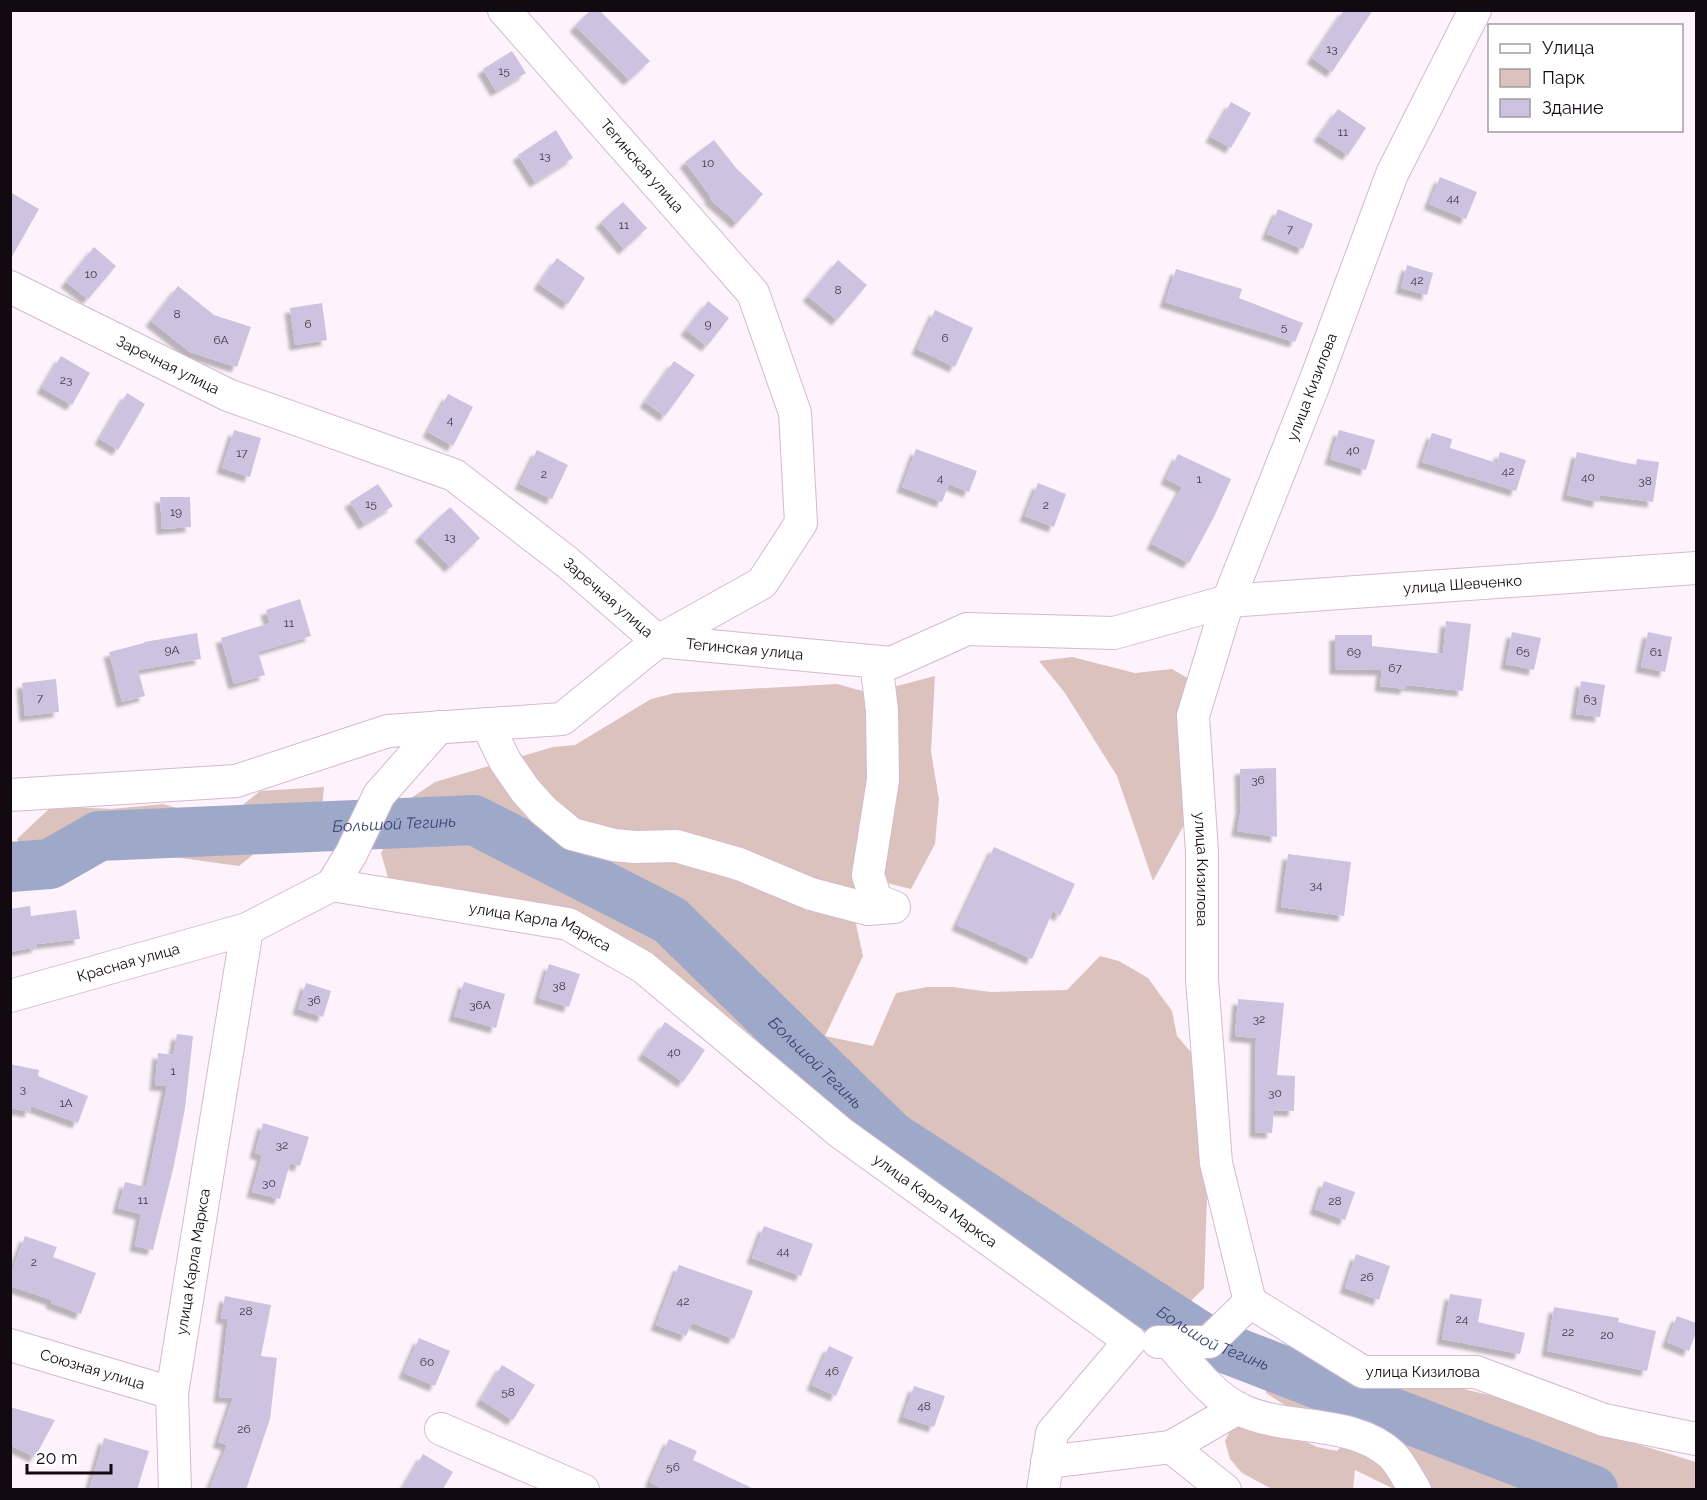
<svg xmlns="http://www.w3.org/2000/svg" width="1707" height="1500" font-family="Raleway,sans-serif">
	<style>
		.green { fill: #dcc2bd }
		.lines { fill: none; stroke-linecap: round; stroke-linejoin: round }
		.river { stroke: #9ea9ca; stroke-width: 50 }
		.building { fill: #cdc3e1; filter: url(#shadow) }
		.street-casing { stroke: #d4b9cf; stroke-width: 34 }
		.street { stroke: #fff; stroke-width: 32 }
		.labels { text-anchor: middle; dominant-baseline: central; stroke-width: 6; stroke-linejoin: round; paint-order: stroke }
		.number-label { font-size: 12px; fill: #413845 }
		.street-label { font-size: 15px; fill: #120911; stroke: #fff }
		.water-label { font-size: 16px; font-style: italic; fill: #374471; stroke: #fff }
	</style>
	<defs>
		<filter id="shadow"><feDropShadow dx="-5.5" dy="5.5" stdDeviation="1.5" flood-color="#0004"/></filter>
	</defs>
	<rect width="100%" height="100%" fill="#fef3fc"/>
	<!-- green -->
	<g class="green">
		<path d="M1072,657L1135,673L1172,669L1191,680L1189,816L1153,881L1117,776L1065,693L1039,661Z"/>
		<path d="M935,676L931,752L939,799L935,844L911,889L883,882L852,906L863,956L825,1036L873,1046L896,993L927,987H953L990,992L1067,990L1100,956L1119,961L1148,978L1172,1011L1177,1036L1196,1058L1208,1164L1204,1288L1181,1311L1209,1342L1130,1341L568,924L389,881L381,853L408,800L435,782L553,747L575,745L651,699L675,693L837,684L870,693Z"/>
		<path d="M324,787L319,842L271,840L239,866L123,850L75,860L25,855L17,839L52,806L111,809L163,804L223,821L260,791Z"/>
		<path d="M1288,1346L1367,1386L1464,1389L1533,1406L1630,1442L1696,1462V1489H1394L1355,1470L1353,1489H1272L1242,1473L1230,1459L1225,1441L1233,1425L1277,1428L1317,1447L1337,1451L1367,1420L1352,1417H1303L1266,1393L1267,1351Z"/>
	</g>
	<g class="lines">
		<!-- river -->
		<path class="river" id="s1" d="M10,867L50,864L99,836L474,820L670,920L891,1136L1209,1342L1593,1490"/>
	</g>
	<!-- building -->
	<g class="building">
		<path d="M591,10H599L650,61L629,80L575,26Z"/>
		<path d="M1344,10H1373L1332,72L1312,58Z"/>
		<path d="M512,51L526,73L496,91L483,69Z"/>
		<path d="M1231,102L1251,113L1231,148L1211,137Z"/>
		<path d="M1338,109L1366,128L1348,155L1319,136Z"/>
		<path d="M556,130L573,158L535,182L518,155Z"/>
		<path d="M714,140L736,168L763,194L737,223L710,199L711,197L685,162Z"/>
		<path d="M1440,177L1477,192L1466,219L1429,204Z"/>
		<path d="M10,192L39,209L10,260Z"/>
		<path d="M623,202L647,228L624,249L601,222Z"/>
		<path d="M1278,209L1313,224L1303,249L1267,234Z"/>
		<path d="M94,247L116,266L88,299L66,282Z"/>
		<path d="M557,258L585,278L568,304L539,284Z"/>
		<path d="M838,260L867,285L837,320L808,296Z"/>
		<path d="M1407,265L1433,273L1427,295L1401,288Z"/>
		<path d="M1176,269L1242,289L1239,298L1303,323L1295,342L1165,302Z"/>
		<path d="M178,286L214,315L251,327L237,367L190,352L151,321Z"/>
		<path d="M708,301L729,318L707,346L686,330Z"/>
		<path d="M322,303L327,340L295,345L290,308Z"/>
		<path d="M935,310L973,328L955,367L917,349Z"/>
		<path d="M61,356L90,373L72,405L42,388Z"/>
		<path d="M674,361L695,375L665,416L645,402Z"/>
		<path d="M127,393L145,404L118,450L100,439Z"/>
		<path d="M448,394L473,407L453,446L428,432Z"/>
		<path d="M234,430L261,438L250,477L222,468Z"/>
		<path d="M1339,430L1375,440L1366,470L1330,459Z"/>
		<path d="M1432,433L1452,439L1450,448L1497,463L1500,452L1526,460L1516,491L1422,462Z"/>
		<path d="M916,449L977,471L969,492L949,484L942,502L902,487Z"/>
		<path d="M537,450L568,465L552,499L520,484Z"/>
		<path d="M1577,452L1636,465L1637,459L1659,462L1653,502L1600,495L1598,502L1567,495Z"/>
		<path d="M1178,454L1231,479L1214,517L1189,563L1152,544L1182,487L1166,479Z"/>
		<path d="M1038,483L1066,494L1054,527L1025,516Z"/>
		<path d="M378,484L393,506L364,524L350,502Z"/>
		<path d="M160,497H190L191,527L162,529Z"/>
		<path d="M450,507L480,538L450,567L420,536Z"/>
		<path d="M300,599L311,636L258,652L265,675L234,684L221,638L270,623L266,610Z"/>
		<path d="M1446,621L1471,624L1463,691L1406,685V689L1380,686L1382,670L1335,669V635H1372V646L1443,654Z"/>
		<path d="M1512,632L1541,638L1534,670L1506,664Z"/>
		<path d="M1648,632L1672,637L1665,672L1641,667Z"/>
		<path d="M197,633L201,659L138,670L145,696L122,702L109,652L144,643V642Z"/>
		<path d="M56,679L59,712L25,716L22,683Z"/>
		<path d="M1581,681L1605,685L1600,717L1576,714Z"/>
		<path d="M1276,768L1277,837L1237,831L1241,808L1240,769Z"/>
		<path d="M994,847L1075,884L1060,916L1053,911L1032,959L957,925Z"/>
		<path d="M1288,854L1351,862L1344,916L1281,907Z"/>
		<path d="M30,906L31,916L76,910L80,939L37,944V947L10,952V909Z"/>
		<path d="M549,964L580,974L569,1007L539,998Z"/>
		<path d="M464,982L505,994L496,1028L454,1016Z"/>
		<path d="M306,983L331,991L323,1017L298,1009Z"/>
		<path d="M1238,999L1284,1003L1277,1075L1295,1076L1294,1111L1274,1110L1272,1133L1255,1132L1256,1038L1235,1036Z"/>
		<path d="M665,1022L705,1050L683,1082L643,1054Z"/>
		<path d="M177,1034L193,1036L185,1108L174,1165L153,1250L135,1246L141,1214L118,1208L125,1182L146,1187L167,1086L155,1085L158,1053L173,1055Z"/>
		<path d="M10,1064L39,1070L38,1076L88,1096L78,1123L31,1106L30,1112L10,1108Z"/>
		<path d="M263,1123L309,1137L300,1166L290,1163L280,1199L252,1192L262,1155L255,1153Z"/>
		<path d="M1324,1181L1355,1192L1345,1220L1315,1209Z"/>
		<path d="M764,1226L813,1244L801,1276L752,1258Z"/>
		<path d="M25,1236L57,1247L53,1257L96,1273L81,1314L51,1303L52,1300L10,1286V1277Z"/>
		<path d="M1356,1254L1390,1266L1379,1300L1345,1288Z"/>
		<path d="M679,1265L753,1291L734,1339L692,1323L686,1336L656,1325Z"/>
		<path d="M1450,1294L1482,1299L1478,1322L1525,1333L1520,1354L1442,1339Z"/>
		<path d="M225,1296L271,1305L261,1356L277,1358L270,1419L246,1490H209L227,1445L218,1442L233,1398L219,1397L228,1319L221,1318Z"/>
		<path d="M1554,1307L1619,1318L1618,1322L1656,1331L1647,1371L1547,1351Z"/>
		<path d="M1677,1316L1696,1323V1333L1689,1351L1667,1342Z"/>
		<path d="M419,1338L450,1351L435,1386L404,1373Z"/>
		<path d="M829,1346L853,1357L836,1396L812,1385Z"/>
		<path d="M502,1365L535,1385L513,1420L481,1400Z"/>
		<path d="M914,1386L945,1396L934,1427L903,1417Z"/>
		<path d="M10,1407L55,1420L35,1457L10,1445Z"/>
		<path d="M104,1438L149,1451L137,1490H89Z"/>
		<path d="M669,1439L697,1451L693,1460L756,1490H665L650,1482Z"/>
		<path d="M423,1454L453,1472L442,1490H402Z"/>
	</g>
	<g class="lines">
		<defs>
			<g id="street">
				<path id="s2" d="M1475,10L1392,174L1316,379L1228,601L1193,716L1202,852V979L1216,1163L1250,1302L1363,1372H1476L1604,1420L1696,1439"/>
				<path id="s3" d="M10,287L228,395L454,475L567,562L658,641"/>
				<path id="s4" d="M658,641L891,663L967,629L1114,633L1228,601L1696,568"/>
				<path d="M487,724L505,761L525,790L543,810L572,834L614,845L635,847L676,846L739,864L811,894L868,909L894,907L876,900L868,875L883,780L882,710L876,662"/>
				<path d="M10,795L236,781L388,731L562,719L658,641L762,583L801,523L795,413L753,293L504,10"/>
				<path d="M332,885L351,854L379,795L439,727"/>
				<path id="s5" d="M10,996L247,929L332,885L568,924L643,967L841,1133L1130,1341"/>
				<path d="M1158,1342H1209L1250,1302"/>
				<path d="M1169,1342C1190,1365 1211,1395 1239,1409C1285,1432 1353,1418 1392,1455C1401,1464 1408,1479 1415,1490"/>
				<path id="s6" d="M10,1345L172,1393"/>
				<path d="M441,1429L583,1490"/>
				<path d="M1171,1447L1238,1408"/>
				<path d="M1047,1462L1171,1447L1225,1490"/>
				<path id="s7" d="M175,1490L172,1393L247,929"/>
				<path d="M1043,1490L1052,1433L1130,1341"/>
			</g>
		</defs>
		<!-- street casing -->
		<use href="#street" class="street-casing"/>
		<!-- street -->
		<use href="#street" class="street"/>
	</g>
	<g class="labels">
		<!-- number labels -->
		<g class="number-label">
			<text x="1332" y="49">13</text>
			<text x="504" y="71">15</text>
			<text x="1343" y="132">11</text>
			<text x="545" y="156">13</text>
			<text x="708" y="163">10</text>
			<text x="1453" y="198">44</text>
			<text x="624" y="225">11</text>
			<text x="1290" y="229">7</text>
			<text x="91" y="274">10</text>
			<text x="1417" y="280">42</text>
			<text x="838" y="290">8</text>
			<text x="177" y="314">8</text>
			<text x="308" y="324">6</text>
			<text x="708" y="324">9</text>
			<text x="1284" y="327">5</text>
			<text x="945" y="338">6</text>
			<text x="221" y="340">6А</text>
			<text x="66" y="380">23</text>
			<text x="450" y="420">4</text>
			<text x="1353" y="450">40</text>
			<text x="242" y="453">17</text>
			<text x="1508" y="471">42</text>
			<text x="544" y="474">2</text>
			<text x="1588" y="477">40</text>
			<text x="940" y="478">4</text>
			<text x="1199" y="479">1</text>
			<text x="1645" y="481">38</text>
			<text x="371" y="504">15</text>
			<text x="1046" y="505">2</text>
			<text x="176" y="512">19</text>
			<text x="450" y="537">13</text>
			<text x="289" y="623">11</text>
			<text x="172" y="650">9А</text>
			<text x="1523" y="651">65</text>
			<text x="1354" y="652">69</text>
			<text x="1656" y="652">61</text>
			<text x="1395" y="668">67</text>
			<text x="40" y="698">7</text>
			<text x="1590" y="699">63</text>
			<text x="1258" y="780">36</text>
			<text x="1316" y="885">34</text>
			<text x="559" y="986">38</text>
			<text x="314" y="1000">36</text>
			<text x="480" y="1005">36А</text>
			<text x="1259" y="1019">32</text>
			<text x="674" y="1052">40</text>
			<text x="173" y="1071">1</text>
			<text x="23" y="1089">3</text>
			<text x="1275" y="1093">30</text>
			<text x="66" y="1103">1А</text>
			<text x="282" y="1145">32</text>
			<text x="269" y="1183">30</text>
			<text x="143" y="1200">11</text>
			<text x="1335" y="1201">28</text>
			<text x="783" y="1251">44</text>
			<text x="34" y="1262">2</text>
			<text x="1367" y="1277">26</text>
			<text x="683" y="1301">42</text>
			<text x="246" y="1311">28</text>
			<text x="1462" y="1319">24</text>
			<text x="1568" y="1332">22</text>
			<text x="1607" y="1335">20</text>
			<text x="427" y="1362">60</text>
			<text x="832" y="1371">46</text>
			<text x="508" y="1392">58</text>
			<text x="924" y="1406">48</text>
			<text x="244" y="1429">26</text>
			<text x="673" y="1467">56</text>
		</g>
		<!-- street labels -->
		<g class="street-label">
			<text transform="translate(642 166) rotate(49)">Тегинская улица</text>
			<text stroke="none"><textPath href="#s3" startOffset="176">Заречная улица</textPath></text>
			<text transform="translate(1312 387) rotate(-69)">улица Кизилова</text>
			<text stroke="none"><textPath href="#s4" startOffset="818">улица Шевченко</textPath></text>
			<text stroke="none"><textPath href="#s3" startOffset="680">Заречная улица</textPath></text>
			<text stroke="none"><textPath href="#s4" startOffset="87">Тегинская улица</textPath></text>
			<text stroke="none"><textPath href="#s2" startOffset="915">улица Кизилова</textPath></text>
			<text stroke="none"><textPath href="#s5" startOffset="555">улица Карла Маркса</textPath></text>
			<text stroke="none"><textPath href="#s5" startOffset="123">Красная улица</textPath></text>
			<text stroke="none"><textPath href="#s5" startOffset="1042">улица Карла Маркса</textPath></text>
			<text stroke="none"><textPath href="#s7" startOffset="230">улица Карла Маркса</textPath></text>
			<text stroke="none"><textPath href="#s6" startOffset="86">Союзная улица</textPath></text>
			<text stroke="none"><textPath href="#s2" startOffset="1545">улица Кизилова</textPath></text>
		</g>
		<!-- water labels -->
		<g class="water-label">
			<text stroke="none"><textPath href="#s1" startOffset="392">Большой Тегинь</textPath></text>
			<text stroke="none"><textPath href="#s1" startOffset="896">Большой Тегинь</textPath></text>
			<text stroke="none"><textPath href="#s1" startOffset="1382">Большой Тегинь</textPath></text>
		</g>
	</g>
	<!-- border -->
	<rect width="1707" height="1500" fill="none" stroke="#120911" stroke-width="24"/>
	<!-- legend -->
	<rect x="1488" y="24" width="195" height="108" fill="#ffffff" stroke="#a09da0" stroke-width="1.5"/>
	<rect x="1500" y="44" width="30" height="9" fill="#ffffff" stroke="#a09da0" stroke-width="1.5"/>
	<text x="1542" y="54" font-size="18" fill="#120911">Улица</text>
	<rect x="1500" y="69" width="30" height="18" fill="#dcc2bd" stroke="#a09da0" stroke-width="1.5"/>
	<text x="1542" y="84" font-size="18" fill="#120911">Парк</text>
	<rect x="1500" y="99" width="30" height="18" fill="#cdc3e1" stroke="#a09da0" stroke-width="1.5"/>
	<text x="1542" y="114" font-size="18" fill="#120911">Здание</text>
	<!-- scale -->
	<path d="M27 1464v9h84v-9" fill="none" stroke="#120911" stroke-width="3"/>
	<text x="36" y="1464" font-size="18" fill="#120911" stroke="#ffffff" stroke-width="4.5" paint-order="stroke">20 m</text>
</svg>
